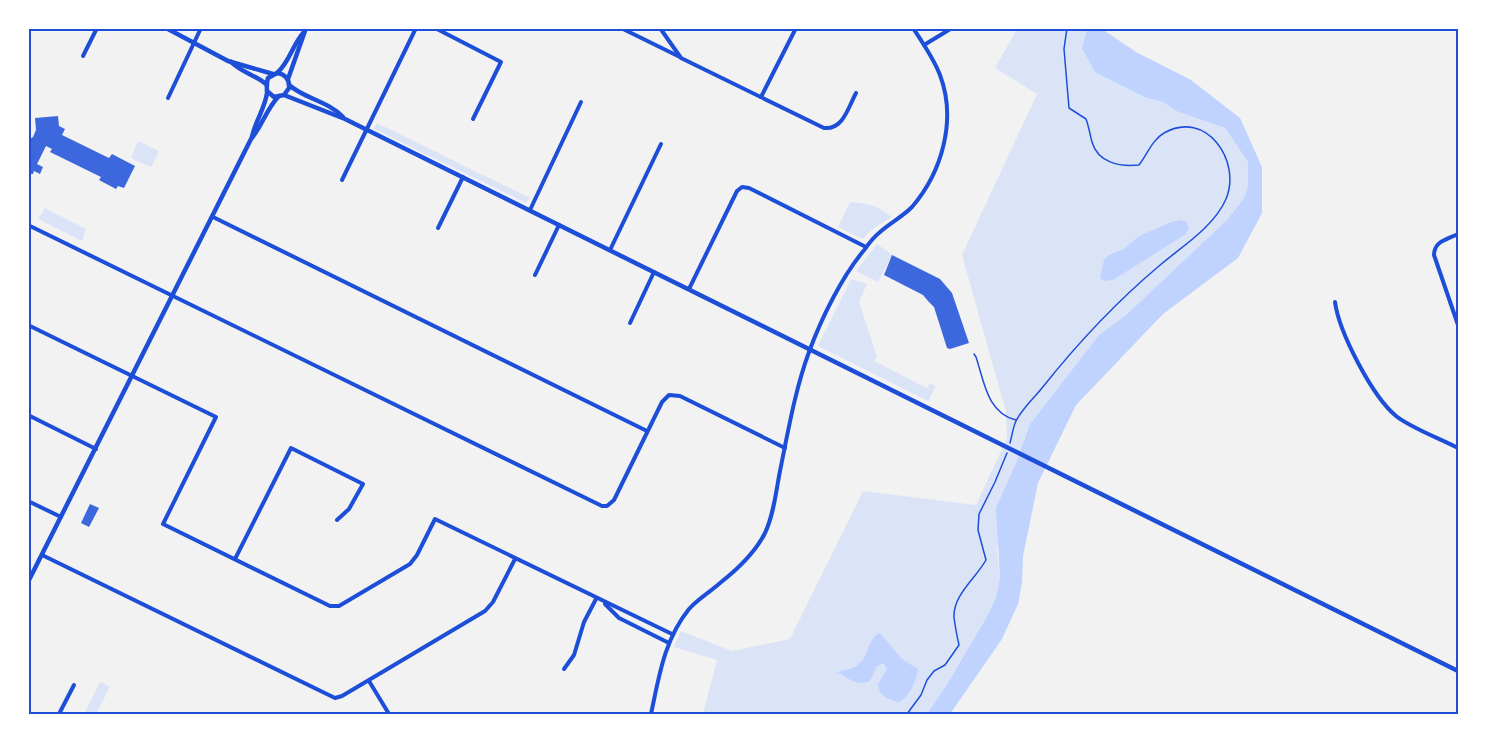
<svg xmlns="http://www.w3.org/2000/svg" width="1487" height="743" font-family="'Nunito Sans',sans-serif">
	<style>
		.green { fill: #dbe4f7 }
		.water { fill: #bfd3fe }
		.building { fill: #3d67dc }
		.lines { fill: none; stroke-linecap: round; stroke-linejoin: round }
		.path { stroke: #1d4ed8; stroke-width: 1.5 }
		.minor { stroke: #1d4ed8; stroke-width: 4 }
		.tertiary { stroke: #1d4ed8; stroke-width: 4.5 }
		.neatline { fill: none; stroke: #1d4ed8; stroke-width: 2 }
	</style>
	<rect width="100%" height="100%" fill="#f2f2f2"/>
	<!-- green -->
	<g class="green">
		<path d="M1017,29H1087L1082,48L1147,98L1163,102L1176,111L1225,128L1248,162V186L1244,198L1227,220L1126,315L1099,335L1030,424L1016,463L997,548L1000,578L996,598L985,620L946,686L927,714H703L717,660L674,647L681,631L732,651L790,639L863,491L976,505L1007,438L1006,412L962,255L1037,94L995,68Z"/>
		<path d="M377,123L530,198L526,203L374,129Z"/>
		<path d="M138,141L159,151L151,167L131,158Z"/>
		<path d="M850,202C868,203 878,206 892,217L874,228L862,239L838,227Z"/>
		<path d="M45,208L86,229L82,241L38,219Z"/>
		<path d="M877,244L892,255L878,282L856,271Z"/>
		<path d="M851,279L867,284L859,302L877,357L874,361L927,388L930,383L936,386L928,401L818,346Z"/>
		<path d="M100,682L110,687L96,714H84Z"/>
	</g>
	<!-- water -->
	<g class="water">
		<path d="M1087,29H1107L1105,31L1136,52L1191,80L1240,118L1262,167V213L1238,258L1163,314L1076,405L1038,483L1023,556L1022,583L1018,604L1002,639L950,714H927L946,686L985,620L996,598L1000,578L996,508L1016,463L1030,424L1099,335L1126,315L1227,220L1244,198L1248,186V162L1225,128L1176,111L1163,102L1147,98L1095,72L1082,48Z"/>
		<path d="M1179,220L1187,222L1189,228L1186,234L1113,280L1104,281L1100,278L1104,260L1109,255L1124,249L1139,236L1169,223Z"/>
		<path d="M880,633L902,659L918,669C917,680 909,698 899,702C888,700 879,696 878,684L887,669L883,663L877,666L870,681C858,687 848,678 837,672C846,670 854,669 861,662C869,654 868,638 880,633Z"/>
	</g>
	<!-- building -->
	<g class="building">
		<path d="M58,116L59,126L65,129L62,135L109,158L112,154L135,166L124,188L118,186L116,189L99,180L101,177L50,152L52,149L46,146L37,164L43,167L40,174L34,171L33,174H28V140L33,137L36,130L35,118Z"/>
		<path d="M892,255L940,279L952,293L969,343L950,349L947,348L934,307L928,301L923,295L884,275Z"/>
		<path d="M90,504L99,508L89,527L81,523Z"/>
	</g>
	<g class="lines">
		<!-- path -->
		<g class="path">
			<path d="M974,354L976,357C984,381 987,413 1016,420"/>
			<path d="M1010,443C1012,436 1013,427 1016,421C1022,409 1034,398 1042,388C1077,344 1115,303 1159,266C1181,247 1214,227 1226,199C1242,161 1206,109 1164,133C1152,140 1147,155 1139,165C1120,167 1098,163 1092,142C1090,135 1089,127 1086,119L1069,108L1064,49L1067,28"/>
			<path d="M907,714L921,695L927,680L934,671L945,665L959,645C957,636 955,626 954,617C953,595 976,578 986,560L978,530L979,514L995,482L1007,453"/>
		</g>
		<!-- minor -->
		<g class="minor">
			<path d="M435,28L501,62L473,119"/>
			<path d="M621,28L680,57"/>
			<path d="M660,28L681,58L824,128C843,130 848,108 856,93"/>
			<path d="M924,45L952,28"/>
			<path d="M83,56L97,28"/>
			<path d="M761,97L796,28"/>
			<path d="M168,98L201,28"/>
			<path d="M342,180L416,28"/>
			<path d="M530,210L581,102"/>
			<path d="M213,217L647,431"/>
			<path d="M28,225L602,506H607L614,500L662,402L669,395L680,396L785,448"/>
			<path d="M438,228L463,177"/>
			<path d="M1458,234C1448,239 1434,241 1434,255L1458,325"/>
			<path d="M610,250L661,144"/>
			<path d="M535,275L559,225"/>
			<path d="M689,289L737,191L742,187L749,188L866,247"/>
			<path d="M1335,302C1339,332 1372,396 1396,416C1411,428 1441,439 1458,448"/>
			<path d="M630,323L654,272"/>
			<path d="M28,325L216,417L163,524L330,606H339L410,564L417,555L435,519L672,634"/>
			<path d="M28,415L96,449"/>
			<path d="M28,501L61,517"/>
			<path d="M42,555L335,698L342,696L485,611L493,602L515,559"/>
			<path d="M235,559L291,448L363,484L349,509L337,520"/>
			<path d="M605,604L619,618L669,643"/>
			<path d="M564,669L574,655L584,622L596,599"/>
			<path d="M369,681L389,714"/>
			<path d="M59,714L74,685"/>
			<path d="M651,714C659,677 664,640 689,609C698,599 710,592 720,583C738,569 755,553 765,533C774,514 776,491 780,471C788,432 795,390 809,352C821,319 842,276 865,249C869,243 874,237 880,232C890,223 902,217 912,207C942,172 957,120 940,75C934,59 923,43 913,28"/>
		</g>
		<!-- tertiary -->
		<g class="tertiary">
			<path d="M166,28L228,61L273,74"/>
			<path d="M231,62C241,72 255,75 266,84"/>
			<path d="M277,73C290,62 292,45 304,32"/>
			<path d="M288,79L306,28"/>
			<path d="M289,85C305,99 328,101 343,117"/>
			<path d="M284,95L345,119L1458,671"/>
			<path d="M252,137C255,122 265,108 267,93C267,87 266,84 268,78L277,73C285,74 290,80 289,88L284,95L274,97L267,91"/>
			<path d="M28,582L251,139C262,126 266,110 278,97"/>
		</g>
	</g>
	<!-- border -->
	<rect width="1487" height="743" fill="none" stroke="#ffffff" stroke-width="60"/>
	<rect x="30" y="30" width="1427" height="683" class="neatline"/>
</svg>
